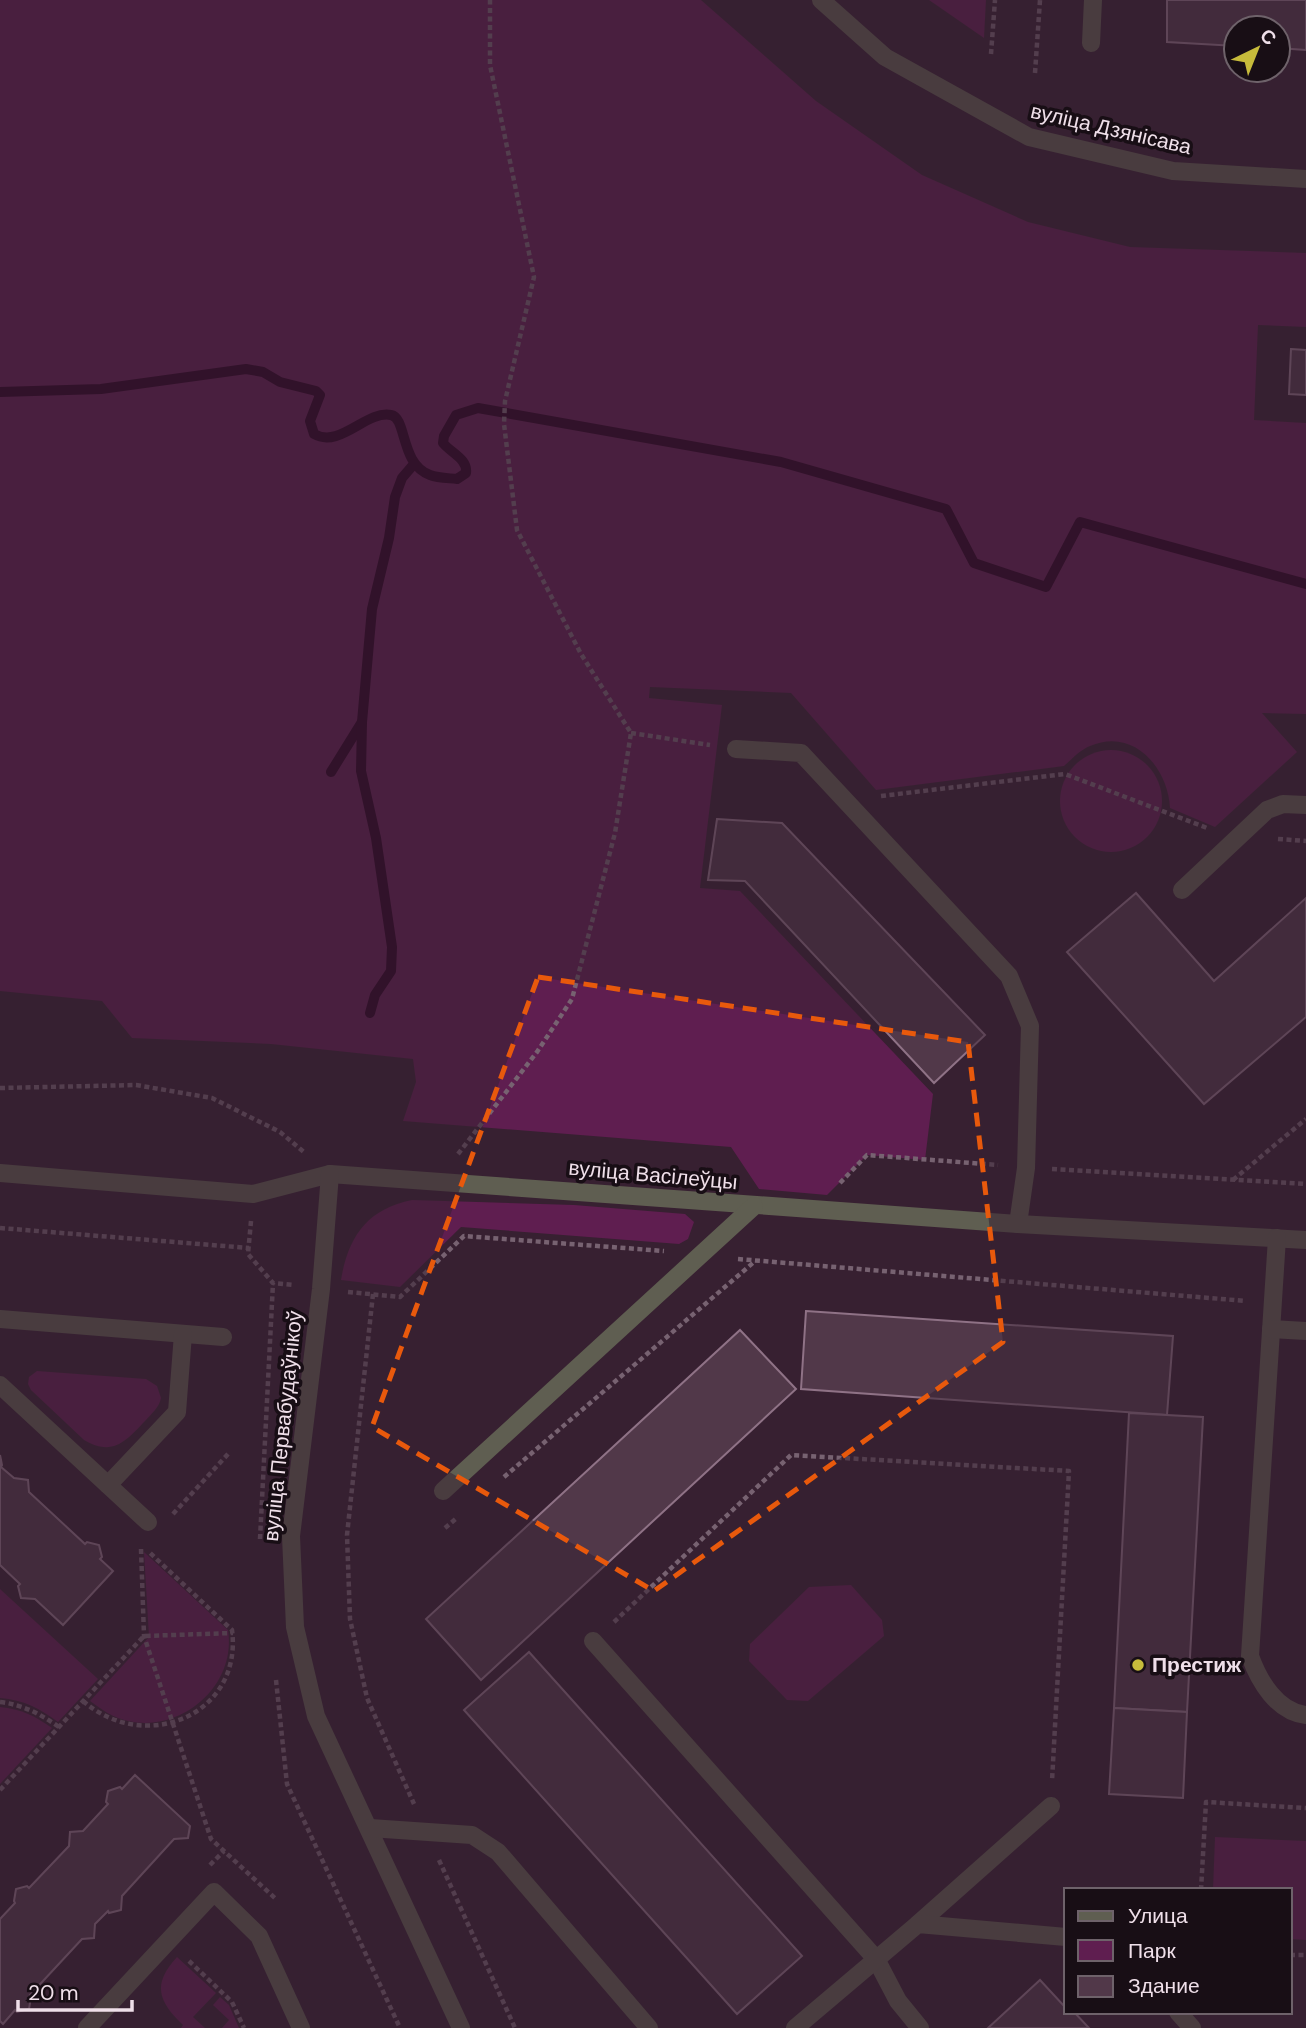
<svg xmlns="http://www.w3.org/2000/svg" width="1306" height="2028" font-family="'DM Sans',sans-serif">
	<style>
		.green { fill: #5f1e50 }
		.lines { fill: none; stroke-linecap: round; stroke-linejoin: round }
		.stream { stroke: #2c0022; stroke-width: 10 }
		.building { fill: #513849; stroke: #8f7286; stroke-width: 2 }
		.path { stroke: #776271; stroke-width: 4.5; stroke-dasharray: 5 3.5; stroke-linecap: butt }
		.minor { stroke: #5f5e51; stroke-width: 18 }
		.marked { fill: none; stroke: #e8590c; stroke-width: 5; stroke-dasharray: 14 9; stroke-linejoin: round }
		.poi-dot { fill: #c7bb3b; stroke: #180e15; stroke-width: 2.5 }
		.labels { text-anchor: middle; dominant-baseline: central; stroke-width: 7; stroke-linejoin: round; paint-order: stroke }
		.street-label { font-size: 21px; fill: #efdfe9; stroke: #180e15 }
		.poi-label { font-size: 21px; font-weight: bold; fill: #efdfe9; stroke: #180e15; text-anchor: start }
	</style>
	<rect width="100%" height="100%" fill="#372031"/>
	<!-- green -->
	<g class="green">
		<path d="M0,0H701L816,101L922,175L1028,222L1130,247L1306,253V327L1258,325L1254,420L1306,423V714L1262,713L1297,752L1215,827L1170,808C1168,768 1134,727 1090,746C1080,750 1072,759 1064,766L876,790L791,693L650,687L649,698L722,705L700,888L740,891L933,1094L925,1160L867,1155L827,1195L759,1189L731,1147L403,1121L416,1082L413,1059L271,1044L132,1038L102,1001L0,991Z"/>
		<path d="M929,0H986L984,38Z"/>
		<circle cx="1111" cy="801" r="51"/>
		<path d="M412,1200L574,1205L685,1214L694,1222L688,1239L679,1244L461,1227L400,1287L341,1280C348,1237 367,1209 412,1200Z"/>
		<path d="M37,1371L146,1379L157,1386L161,1398C159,1408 152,1413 145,1421C126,1441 113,1457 84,1440L31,1390L28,1384L29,1377Z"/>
		<path d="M144,1552L228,1630C237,1686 181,1733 128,1721C113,1718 101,1709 90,1701L149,1637Z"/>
		<path d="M851,1585L882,1620L884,1636L808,1701L787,1700L749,1661L750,1644L809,1587Z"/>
		<path d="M0,1589L98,1679L58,1722C39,1708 24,1700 0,1698Z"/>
		<path d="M0,1707C21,1709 35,1716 52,1728L0,1784Z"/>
		<path d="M1215,1837L1306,1841V1940L1290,1939V1890H1213Z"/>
		<path d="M177,1957L216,1993L193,2017L205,2028H181L183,2025C158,2001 152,1984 177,1957Z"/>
		<path d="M220,1997L229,2005L239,2028H222L229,2020L213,2005Z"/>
	</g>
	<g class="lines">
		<!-- stream -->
		<g class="stream">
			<path d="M0,392L101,389L246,369L263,372L280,382L316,391L320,395L310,421L314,434C340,449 366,410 391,415C407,418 400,464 430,475C438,478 448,478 457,479L466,473C468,459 451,453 443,443L444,436L456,415L478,408L781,462L946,509L974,563L1046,587L1080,522L1306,584"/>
			<path d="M331,772L362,722"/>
			<path d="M370,1013L375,995L391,971L392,947L376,838L361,771L362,722L372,609L389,538L395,497L402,478L414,464"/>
		</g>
	</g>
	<!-- building -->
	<g class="building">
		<path d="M1167,0H1306V50L1278,48V28H1236V46L1167,42Z"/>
		<path d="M1291,349L1306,350V395L1289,394Z"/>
		<path d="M717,819L782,823L985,1035L934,1083L745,881L708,880Z"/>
		<path d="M1136,893L1214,981L1306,898V1017L1204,1104L1067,952Z"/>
		<path d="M806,1311L1173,1336L1167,1415L801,1389Z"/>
		<path d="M740,1330L796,1389L481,1680L426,1619Z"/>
		<path d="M1129,1413L1203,1417L1187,1712L1114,1708Z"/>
		<path d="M0,1455L2,1465L1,1467L14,1478L28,1480L29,1492L85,1544L87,1542L99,1545L102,1557L100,1559L113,1571L63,1625L35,1599L21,1598L18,1586L20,1584L0,1565Z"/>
		<path d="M529,1652L802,1956L737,2014L464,1710Z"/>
		<path d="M1114,1708L1187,1712L1183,1798L1109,1794Z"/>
		<path d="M135,1775L190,1826L188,1838L174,1839L122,1896L121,1910L109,1913L108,1911L95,1924L94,1938L82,1939L30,1995L31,1997L29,2009L17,2012L15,2010L3,2024L0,2021V1919L15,1903L14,1901L16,1889L27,1886L29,1888L69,1846L70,1832L83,1831L108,1804L106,1802L108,1791L120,1787L122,1789Z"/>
		<path d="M1040,1980L1064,2006L1066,2005V2012H1074L1089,2028H988Z"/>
	</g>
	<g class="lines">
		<!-- path -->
		<g class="path">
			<path d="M991,54L995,0"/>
			<path d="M1035,73L1040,0"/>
			<path d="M631,733L710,745"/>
			<path d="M881,796L1065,774L1207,828"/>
			<path d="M1278,839L1306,841"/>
			<path d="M0,1088L136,1085L212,1098L280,1132L305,1153"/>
			<path d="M458,1154L537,1052L572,999L615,833L631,733L581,654L517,530L504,424L505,401L534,277L490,65V0"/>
			<path d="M1052,1169L1306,1184"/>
			<path d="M1233,1180L1306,1119"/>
			<path d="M840,1183L867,1155L998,1165"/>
			<path d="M251,1221L248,1254L273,1283L294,1285"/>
			<path d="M0,1228L249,1248"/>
			<path d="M738,1259L1246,1301"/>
			<path d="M348,1292L400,1297L464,1236L664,1251"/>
			<path d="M373,1294L347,1535L350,1619L367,1698L414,1804"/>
			<path d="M504,1477L754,1262"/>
			<path d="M173,1514L228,1454"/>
			<path d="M445,1528L458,1517"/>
			<path d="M260,1539L273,1283"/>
			<path d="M141,1549L144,1636L211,1839L277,1900"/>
			<path d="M614,1622L791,1455L1069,1471L1052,1781"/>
			<path d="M276,1680L287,1784L400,2028"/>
			<path d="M83,1701C145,1755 243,1715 232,1630L148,1551"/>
			<path d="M0,1702C24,1705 40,1714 59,1727"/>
			<path d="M0,1790L144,1636L233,1633"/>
			<path d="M439,1860L515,2028"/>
			<path d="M210,1865L224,1851"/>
			<path d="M1201,1890L1206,1802L1306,1808"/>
			<path d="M1290,1955H1306"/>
			<path d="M189,1961L232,2002L244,2028"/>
		</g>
		<!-- minor -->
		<g class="minor">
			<path d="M821,0L885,57L1029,137L1173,171L1306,179"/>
			<path d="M1091,43L1093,0"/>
			<path d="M736,749L801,753L1009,976L1030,1026L1026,1168L1018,1224"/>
			<path d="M1182,890L1267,810L1283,804L1306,805"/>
			<path d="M0,1173L253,1194L330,1174L1018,1224L1306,1240"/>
			<path d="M330,1174L321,1289L291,1536L295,1627L316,1716L461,2028"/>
			<path d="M1277,1238L1250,1656C1259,1681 1277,1712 1306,1715"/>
			<path d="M0,1319L223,1337"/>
			<path d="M1271,1329L1306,1331"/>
			<path d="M0,1385L148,1522"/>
			<path d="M108,1485L177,1412L183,1334"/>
			<path d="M443,1491L754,1206"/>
			<path d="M593,1641L876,1959L898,2001L920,2028"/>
			<path d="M370,1828L472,1835L498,1852L649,2028"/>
			<path d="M918,1924L1051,1806"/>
			<path d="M1178,2012L1192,2028"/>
			<path d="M87,2028L214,1892L259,1936L301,2028"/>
			<path d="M795,2028L918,1924L1066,1937"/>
		</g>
	</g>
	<!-- marked area -->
	<path d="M0 0H1306V2028H0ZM538,977L968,1042L1003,1342L654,1591L372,1427Z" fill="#372031" fill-opacity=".55" fill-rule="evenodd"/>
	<path class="marked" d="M538,977L968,1042L1003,1342L654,1591L372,1427Z"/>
	<!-- markers -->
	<circle class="poi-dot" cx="1138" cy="1665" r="7"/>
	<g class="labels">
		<!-- street labels -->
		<g class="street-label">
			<text transform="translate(1111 129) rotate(13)">вуліца Дзянісава</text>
			<text transform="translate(653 1175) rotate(5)">вуліца Васілеўцы</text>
			<text transform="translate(283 1426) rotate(-84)">вуліца Первабудаўнікоў</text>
		</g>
		<!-- poi labels -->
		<g class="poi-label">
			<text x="1152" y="1665">Престиж</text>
		</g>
	</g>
	<!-- legend -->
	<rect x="1064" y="1888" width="228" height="126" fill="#180e15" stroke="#6e626a" stroke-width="2"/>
	<rect x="1078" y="1911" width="35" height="10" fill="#5f5e51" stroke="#6e626a" stroke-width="2"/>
	<text x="1128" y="1923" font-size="21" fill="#efdfe9">Улица</text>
	<rect x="1078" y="1940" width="35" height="21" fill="#5f1e50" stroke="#6e626a" stroke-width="2"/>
	<text x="1128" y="1958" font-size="21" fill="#efdfe9">Парк</text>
	<rect x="1078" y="1976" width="35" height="21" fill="#513849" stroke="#6e626a" stroke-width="2"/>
	<text x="1128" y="1993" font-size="21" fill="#efdfe9">Здание</text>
	<!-- north arrow -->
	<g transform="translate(1257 49) rotate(43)"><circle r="33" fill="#180e15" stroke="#6e626a" stroke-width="2"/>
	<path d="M0-5L12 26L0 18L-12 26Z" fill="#c7bb3b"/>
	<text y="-10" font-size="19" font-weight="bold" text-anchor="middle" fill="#efdfe9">С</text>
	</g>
	<!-- scale -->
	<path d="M18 2000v10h114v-10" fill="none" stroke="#efdfe9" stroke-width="3.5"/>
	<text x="28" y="2000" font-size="21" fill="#efdfe9" stroke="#180e15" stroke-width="5" paint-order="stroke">20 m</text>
</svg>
